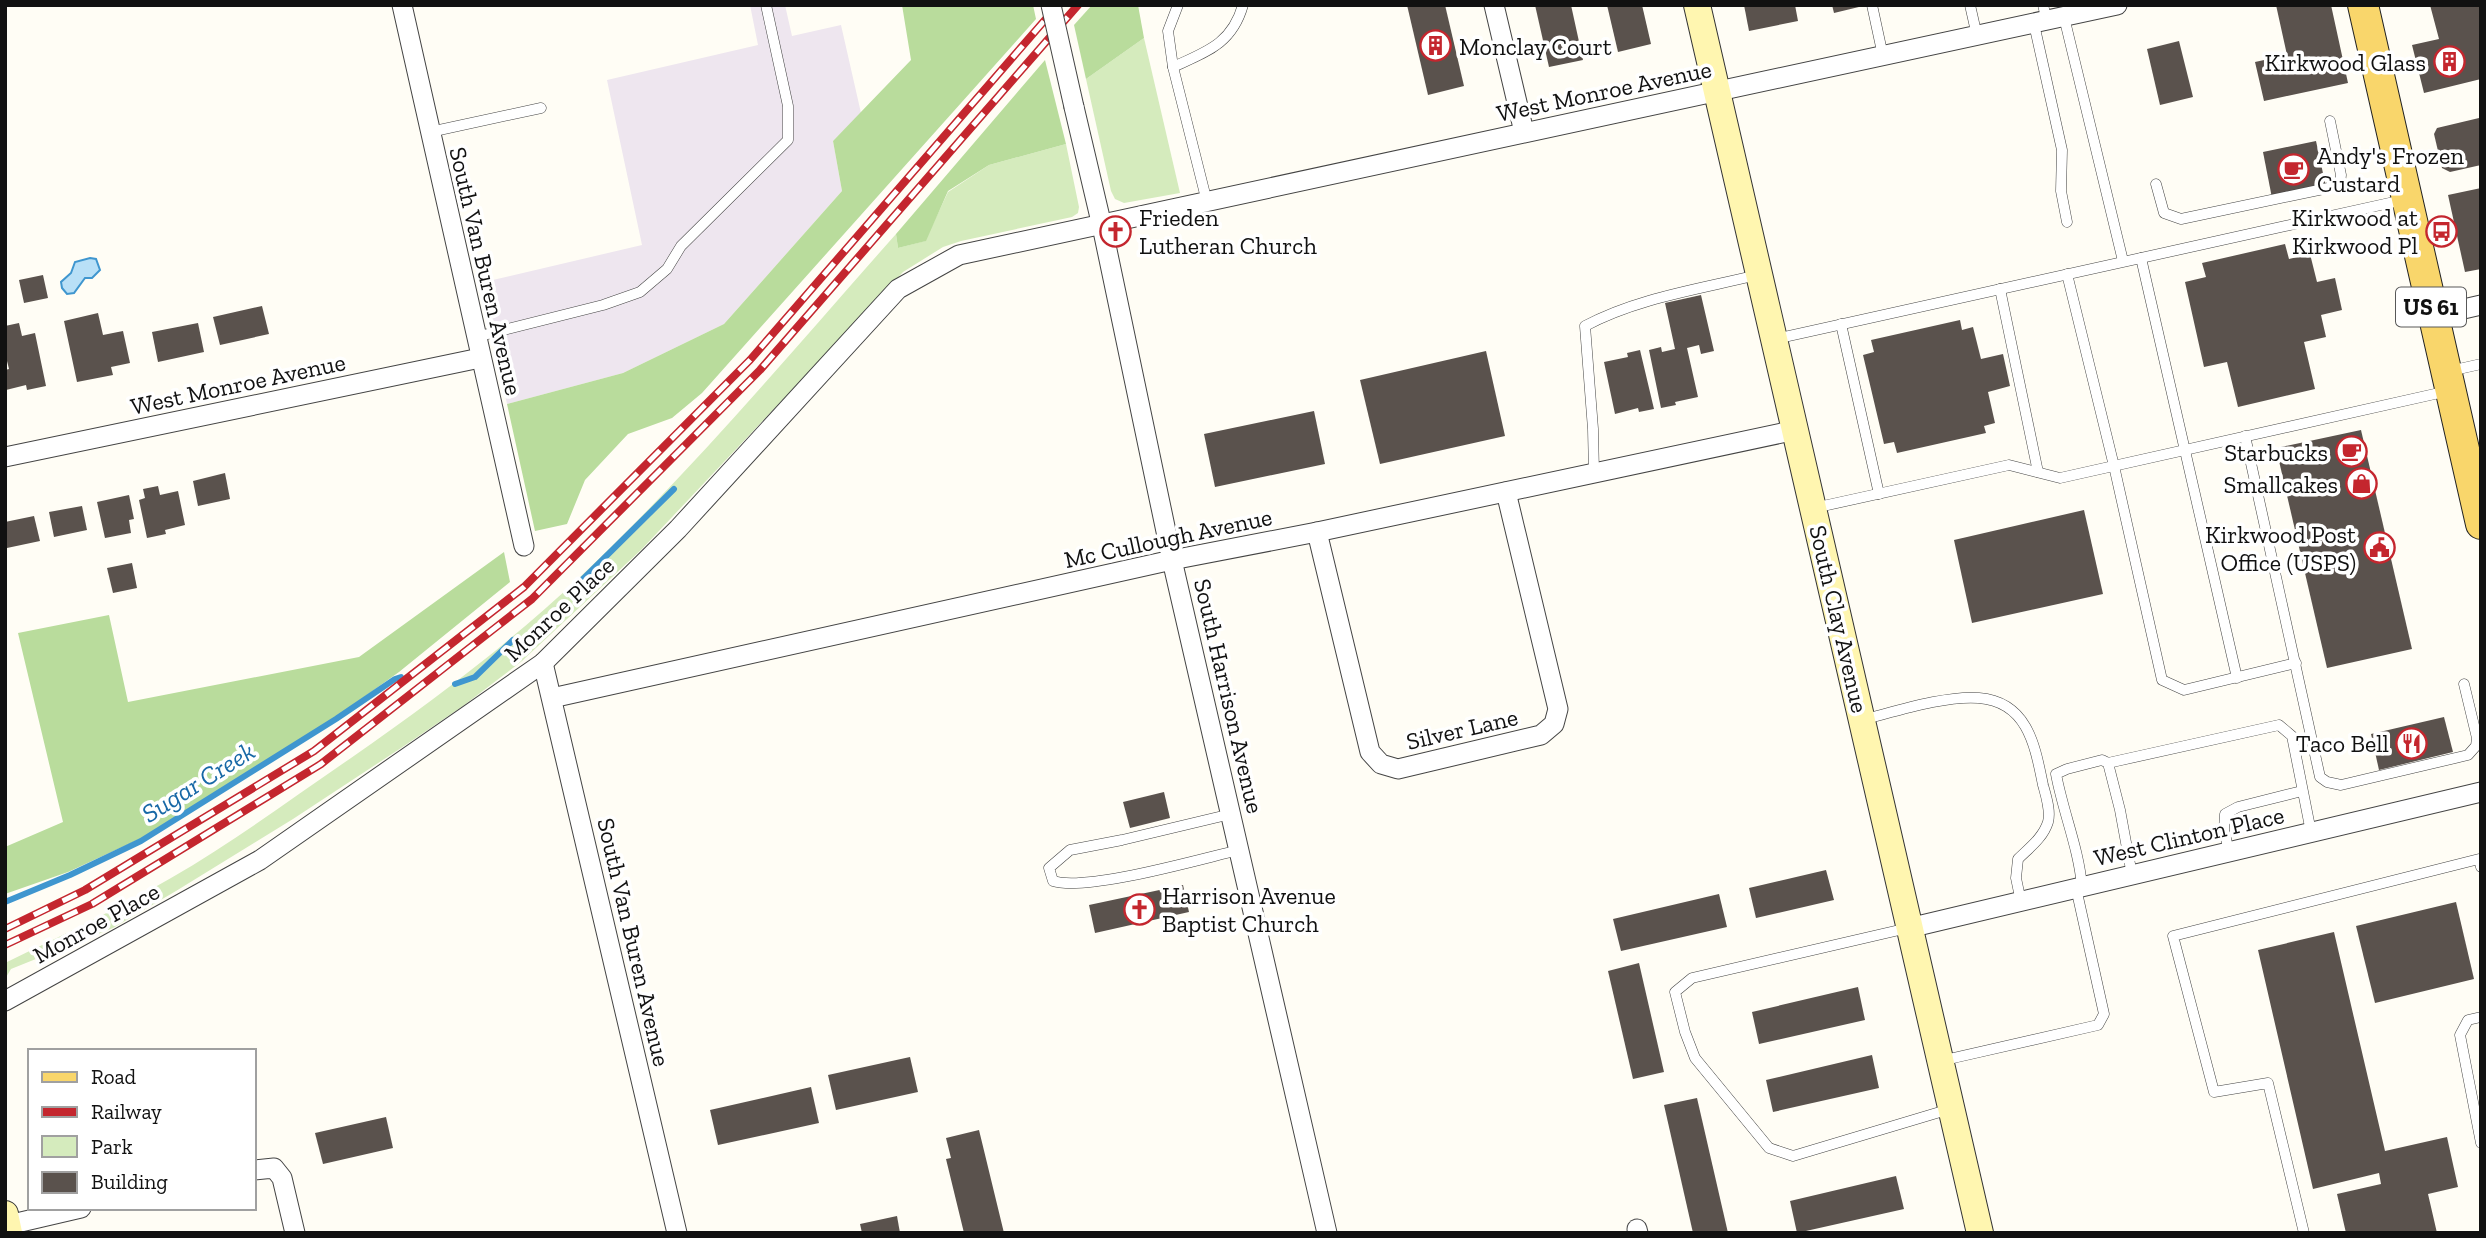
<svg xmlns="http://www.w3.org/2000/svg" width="2486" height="1238" font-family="'Zilla Slab',serif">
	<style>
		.industrial { fill: #eee6ef }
		.green { fill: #d5ebbd }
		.forest { fill: #b9dc9c }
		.water { fill: #b9e0f7; stroke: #3f96cf; stroke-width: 2 }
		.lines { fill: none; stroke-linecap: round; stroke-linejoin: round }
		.stream { stroke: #3f96cf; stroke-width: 6 }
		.building { fill: #5a524d }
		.lane-casing { stroke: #444; stroke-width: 11 }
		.street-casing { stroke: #444; stroke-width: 21 }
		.secondary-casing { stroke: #333; stroke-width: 28 }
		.primary-casing { stroke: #222; stroke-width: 32 }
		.lane { stroke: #fff; stroke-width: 10 }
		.street { stroke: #fff; stroke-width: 19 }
		.secondary { stroke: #fff6b0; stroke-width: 26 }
		.primary { stroke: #f9d66b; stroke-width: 30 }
		.rail-casing { stroke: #c4262e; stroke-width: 8 }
		.rail { stroke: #fff; stroke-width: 5; stroke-dasharray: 16; stroke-linecap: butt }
		.street-bridge-casing { stroke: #444; stroke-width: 21; stroke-linecap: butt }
		.street-bridge { stroke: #fff; stroke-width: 19 }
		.labels { text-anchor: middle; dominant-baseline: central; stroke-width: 7; stroke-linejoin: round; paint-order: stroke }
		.shield { fill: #fff; stroke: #585858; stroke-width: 2 }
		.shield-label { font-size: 23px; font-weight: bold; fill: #111 }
		.poi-label { font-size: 24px; fill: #111; stroke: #fff; text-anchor: end }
		.street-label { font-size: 24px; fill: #111; stroke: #fff }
		.water-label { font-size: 26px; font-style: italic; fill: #1768a6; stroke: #fff }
	</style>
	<rect width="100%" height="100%" fill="#fffdf5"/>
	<!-- industrial -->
	<path class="industrial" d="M750,5H785L792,36L841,25L861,113L833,141L842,191L724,324L623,373L507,404L480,283L642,245L607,80L758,45Z"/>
	<!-- green -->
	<g class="green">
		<path d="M1144,38L1180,193L1124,203L1115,199L1111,191L1086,79Z"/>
		<path d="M1066,144L1079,207L1078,213L1072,217L961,241L943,247L903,272L641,550L522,661L463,706L401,748L293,819L176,891L113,928L11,969L5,979V963C61,936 117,909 171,878C234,842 292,798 351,758C431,702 509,644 580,577C693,470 793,350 896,234L898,248L925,241L948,192L989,165Z"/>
	</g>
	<!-- forest -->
	<g class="forest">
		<path d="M902,5H1033L1036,19L702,393L672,418L628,434L585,480L567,524L535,531L507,404L623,373L724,324L842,191L833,141L911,60Z"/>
		<path d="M1092,5H1138L1144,38L1086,79L1074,25Z"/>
		<path d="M1045,60L1066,144L989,165L948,191L926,241L898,248L896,234Z"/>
		<path d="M504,552L510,582L399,672L284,754L172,824L68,872L5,894V847L63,822L18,633L109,615L128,702L359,657Z"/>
	</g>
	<!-- water -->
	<path class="water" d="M90,258L96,259L100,270L92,278H85L74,293L67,294L62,288L61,282L71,273L75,262Z"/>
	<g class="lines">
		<!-- stream -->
		<g class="stream">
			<path d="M577,585L674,489"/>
			<path d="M455,684L475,677L513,640"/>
			<path d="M5,902L70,875L141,841L336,719L395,679L401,677"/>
		</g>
	</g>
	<!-- building -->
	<g class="building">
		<path d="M1407,5H1445L1464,86L1428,95Z"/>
		<path d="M1535,5H1571L1583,60L1549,67Z"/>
		<path d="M1607,5H1642L1651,44L1618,52Z"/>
		<path d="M1744,5H1795L1798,21L1749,31Z"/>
		<path d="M1832,5H1863V6L1834,13Z"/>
		<path d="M2276,5H2331L2348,83L2264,101L2255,62L2287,55Z"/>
		<path d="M2430,5H2481V79L2424,93L2412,45L2439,39Z"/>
		<path d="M2179,41L2193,97L2160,105L2147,49Z"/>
		<path d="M2479,118L2481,165L2450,172L2442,168L2434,134L2437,128Z"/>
		<path d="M2316,141L2326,187L2272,198L2263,152Z"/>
		<path d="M2481,188V269L2465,272L2448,195Z"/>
		<path d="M2285,244L2289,259L2310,254L2317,282L2335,278L2342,310L2321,315L2326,337L2304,342L2315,389L2238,407L2227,362L2204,367L2185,282L2206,277L2202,263Z"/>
		<path d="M43,275L48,298L24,303L19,280Z"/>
		<path d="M1701,295L1714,351L1701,354L1699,345L1687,348L1698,397L1675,402L1676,405L1661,408L1649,350L1661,347L1662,352L1675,349L1665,303Z"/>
		<path d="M262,306L269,334L220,345L213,317Z"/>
		<path d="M98,313L103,335L123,331L130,363L111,367L113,375L77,382L64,321Z"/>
		<path d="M1960,320L1962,330L1973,327L1981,359L2003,354L2010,386L1988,392L1995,423L1984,426L1986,433L1897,453L1894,442L1884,444L1863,355L1874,352L1871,340Z"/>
		<path d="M19,323L22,336L35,333L46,386L27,390L26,385L6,390L5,370L9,369L5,353V326Z"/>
		<path d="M198,323L204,352L158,362L152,332Z"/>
		<path d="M1640,350L1654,409L1639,412L1638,408L1615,414L1604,362L1628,357L1627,353Z"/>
		<path d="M1486,351L1505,436L1380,464L1360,380Z"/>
		<path d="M1314,411L1325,464L1215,487L1204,434Z"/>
		<path d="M2361,430L2412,649L2327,668L2276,448Z"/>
		<path d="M225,473L230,499L198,506L193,481Z"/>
		<path d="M158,486L160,495L178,491L185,525L165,530L166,534L147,538L139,500L145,498L143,489Z"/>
		<path d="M129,495L134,519L129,520L131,533L105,538L97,502Z"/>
		<path d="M82,506L87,530L54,537L49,512Z"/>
		<path d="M2084,510L2103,594L1972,623L1954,540Z"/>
		<path d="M34,516L40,541L7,548L5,522Z"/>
		<path d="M132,563L137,588L113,593L107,568Z"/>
		<path d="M2444,717L2453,752L2379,770L2371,734Z"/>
		<path d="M1164,792L1170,818L1130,828L1123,802Z"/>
		<path d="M1826,870L1834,900L1756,918L1749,888Z"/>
		<path d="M1183,885L1189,912L1095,933L1089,905Z"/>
		<path d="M1719,894L1727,927L1621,951L1613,919Z"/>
		<path d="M2456,902L2474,979L2375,1003L2356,926Z"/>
		<path d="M2334,932L2385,1151L2447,1137L2458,1187L2428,1194L2437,1233H2346L2337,1194L2381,1184L2379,1173L2313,1189L2258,950Z"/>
		<path d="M1639,963L1664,1072L1633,1079L1608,971Z"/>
		<path d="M1858,987L1865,1020L1759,1044L1752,1012Z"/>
		<path d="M1872,1055L1879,1088L1773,1112L1766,1080Z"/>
		<path d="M910,1057L918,1092L836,1110L828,1075Z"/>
		<path d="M811,1087L819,1123L718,1145L710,1110Z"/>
		<path d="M1697,1098L1728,1233H1693L1664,1105Z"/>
		<path d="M386,1117L393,1148L323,1164L315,1133Z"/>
		<path d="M979,1130L1004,1233H964L946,1159L951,1158L946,1138Z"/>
		<path d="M1896,1176L1904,1209L1797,1233L1790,1201Z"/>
		<path d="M897,1216L900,1233H862L860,1224Z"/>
	</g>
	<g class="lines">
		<defs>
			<g id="lane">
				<path d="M1178,5L1168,31L1173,67L1207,202"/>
				<path d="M1872,5L1883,56"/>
				<path d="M1970,5L1977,36"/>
				<path d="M2043,5L2047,21"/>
				<path d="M2064,17L2123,261"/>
				<path d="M2034,24L2062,150L2061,191L2067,222"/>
				<path d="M1173,67C1206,52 1232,44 1243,5"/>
				<path d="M430,132L541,108"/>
				<path d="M2156,184L2164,213L2181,219L2333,187L2340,183L2341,175L2330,121"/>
				<path d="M2141,258L2237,678"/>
				<path d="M2067,274L2114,466L2162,680L2184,690L2296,663"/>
				<path d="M2000,289L2038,472"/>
				<path d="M1841,324L1879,494"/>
				<path d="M476,337L603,305L640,292L667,269L681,246L788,140V106L766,5"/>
				<path d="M1775,339L2403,200"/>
				<path d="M2450,371L2481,364"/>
				<path d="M2245,436L2320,777L2327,782L2341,785L2468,755L2476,746L2477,738L2464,684"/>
				<path d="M1594,473L1593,429L1585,326C1637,298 1700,289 1757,275"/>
				<path d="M1814,508L2009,465L2060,478L2448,391"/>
				<path d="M1862,720C1894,712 1946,695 1979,698C2028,702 2035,746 2043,785C2046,796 2051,811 2048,822C2043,838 2029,848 2018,859L2016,878L2021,902"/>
				<path d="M2108,763L2279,725L2292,736L2311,832"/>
				<path d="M1231,814L1122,840L1070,850L1049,868L1053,881C1086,892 1200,859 1239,850"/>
				<path d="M2229,852L2224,830L2225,814L2238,807L2302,791"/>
				<path d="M2082,887C2079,849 2063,812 2056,774L2067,769L2102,760L2108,763L2120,810L2132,875"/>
				<path d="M1908,928L1692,978L1675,992L1685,1032L1695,1058L1769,1148L1793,1156L1950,1109"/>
				<path d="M2481,1017L2468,1020L2460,1035L2481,1143"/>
				<path d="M1940,1061L2098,1025L2104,1014L2076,888"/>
				<path d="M2304,1233L2268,1083L2214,1092L2173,936L2479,859L2481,867"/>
			</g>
			<g id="street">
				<path d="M402,5L524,546"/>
				<path d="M1494,5L1524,132"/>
				<path d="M1074,107L1102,226L1172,560L1327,1233"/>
				<path d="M2433,316L2481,305"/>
				<path d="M5,457L480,358"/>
				<path d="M1317,532L1370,752L1381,764L1398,769L1541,735L1554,724L1558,709L1506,492"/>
				<path d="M543,663L677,1233"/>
				<path d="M552,698L1172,560L1317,532L1796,430"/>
				<path d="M1909,928L2481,792"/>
				<path d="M5,1001L260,860L543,663L678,529L898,289L959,255L2117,5"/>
				<path d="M254,1170L274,1168L282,1178L295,1233"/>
				<path d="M8,1225L81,1208"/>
				<path d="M1637,1229L1638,1233"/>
			</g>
			<g id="secondary">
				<path d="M1697,5L1980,1233"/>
				<path d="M5,1214L9,1233"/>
			</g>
			<path id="primary" d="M2363,5L2481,524"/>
		</defs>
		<!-- lane casing -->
		<use href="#lane" class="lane-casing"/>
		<!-- street casing -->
		<use href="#street" class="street-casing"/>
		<!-- secondary casing -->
		<use href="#secondary" class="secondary-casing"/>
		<!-- primary casing -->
		<use href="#primary" class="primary-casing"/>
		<!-- lane -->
		<use href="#lane" class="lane"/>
		<!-- street -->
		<use href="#street" class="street"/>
		<!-- secondary -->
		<use href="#secondary" class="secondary"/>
		<!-- primary -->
		<use href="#primary" class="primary"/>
		<defs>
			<g id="rail">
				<path d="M5,929L85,890L314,751L524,587L750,360L1058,5"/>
				<path d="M5,945L92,904L321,764L532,599L760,370L1078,5"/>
			</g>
		</defs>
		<!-- rail casing -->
		<use href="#rail" class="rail-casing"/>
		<!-- rail -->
		<use href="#rail" class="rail"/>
		<defs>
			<path id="street-bridge" d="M1051,5L1074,107"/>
		</defs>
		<!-- street-bridge casing -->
		<use href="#street-bridge" class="street-bridge-casing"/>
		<!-- street-bridge -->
		<use href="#street-bridge" class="street-bridge"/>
	</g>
	<!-- icons -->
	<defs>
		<symbol id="building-ring" viewBox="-11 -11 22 22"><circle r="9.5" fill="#fff" stroke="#c4262e" stroke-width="1.5"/><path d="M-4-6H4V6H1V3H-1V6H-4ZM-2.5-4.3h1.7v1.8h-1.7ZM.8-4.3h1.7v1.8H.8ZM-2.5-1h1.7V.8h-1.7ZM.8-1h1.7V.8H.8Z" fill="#c4262e"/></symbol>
		<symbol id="cafe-ring" viewBox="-11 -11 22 22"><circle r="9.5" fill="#fff" stroke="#c4262e" stroke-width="1.5"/><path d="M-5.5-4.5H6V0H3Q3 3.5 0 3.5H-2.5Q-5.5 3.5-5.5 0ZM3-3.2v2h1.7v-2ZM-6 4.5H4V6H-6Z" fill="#c4262e"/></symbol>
		<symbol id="church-ring" viewBox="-11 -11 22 22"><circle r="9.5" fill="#fff" stroke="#c4262e" stroke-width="1.5"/><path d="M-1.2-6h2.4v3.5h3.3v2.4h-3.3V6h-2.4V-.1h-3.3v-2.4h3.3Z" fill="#c4262e"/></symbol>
		<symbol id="bus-ring" viewBox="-11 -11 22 22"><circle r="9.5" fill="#fff" stroke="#c4262e" stroke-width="1.5"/><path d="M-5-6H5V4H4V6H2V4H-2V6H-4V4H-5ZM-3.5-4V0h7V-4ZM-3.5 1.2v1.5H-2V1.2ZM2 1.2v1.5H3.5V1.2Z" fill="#c4262e"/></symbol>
		<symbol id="shop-ring" viewBox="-11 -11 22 22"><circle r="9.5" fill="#fff" stroke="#c4262e" stroke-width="1.5"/><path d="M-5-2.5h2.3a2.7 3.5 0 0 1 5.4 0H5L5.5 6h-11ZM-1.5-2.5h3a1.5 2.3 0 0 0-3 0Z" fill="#c4262e"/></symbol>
		<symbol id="civic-ring" viewBox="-11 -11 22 22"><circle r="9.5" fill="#fff" stroke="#c4262e" stroke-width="1.5"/><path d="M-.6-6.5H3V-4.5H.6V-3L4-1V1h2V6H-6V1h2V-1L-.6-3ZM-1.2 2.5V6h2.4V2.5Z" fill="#c4262e"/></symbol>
		<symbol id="restaurant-ring" viewBox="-11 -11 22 22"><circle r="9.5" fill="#fff" stroke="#c4262e" stroke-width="1.5"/><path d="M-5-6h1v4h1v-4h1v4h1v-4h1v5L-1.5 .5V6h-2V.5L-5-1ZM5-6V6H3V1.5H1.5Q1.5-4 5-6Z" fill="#c4262e"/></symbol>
	</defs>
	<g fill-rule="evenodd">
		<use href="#building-ring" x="1418" y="28" width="35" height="35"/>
		<use href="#building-ring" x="2432" y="44" width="35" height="35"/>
		<use href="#cafe-ring" x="2276" y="152" width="35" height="35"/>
		<use href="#church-ring" x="1098" y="214" width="35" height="35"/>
		<use href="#bus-ring" x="2424" y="214" width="35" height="35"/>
		<use href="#cafe-ring" x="2334" y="434" width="35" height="35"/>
		<use href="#shop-ring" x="2344" y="466" width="35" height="35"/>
		<use href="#civic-ring" x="2362" y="530" width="35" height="35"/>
		<use href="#restaurant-ring" x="2394" y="726" width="35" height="35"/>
		<use href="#church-ring" x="1122" y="892" width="35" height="35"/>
	</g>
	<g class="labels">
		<!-- shield labels -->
		<rect class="shield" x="2396" y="287.5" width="70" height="39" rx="5"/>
		<g class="shield-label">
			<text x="2431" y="307">US 61</text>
		</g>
		<!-- poi labels -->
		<g class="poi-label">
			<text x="1459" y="46" text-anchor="start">Monclay Court</text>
			<text x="2426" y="62">Kirkwood Glass</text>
			<text x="2317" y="155" text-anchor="start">Andy's Frozen<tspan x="2317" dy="28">Custard</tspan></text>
			<text x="1139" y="217" text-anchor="start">Frieden<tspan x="1139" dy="28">Lutheran Church</tspan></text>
			<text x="2418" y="217">Kirkwood at<tspan x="2418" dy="28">Kirkwood Pl</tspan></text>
			<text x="2328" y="452">Starbucks</text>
			<text x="2338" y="484">Smallcakes</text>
			<text x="2356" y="534">Kirkwood Post<tspan x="2356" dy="28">Office (USPS)</tspan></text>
			<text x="2389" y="743">Taco Bell</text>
			<text x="1162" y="895" text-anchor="start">Harrison Avenue<tspan x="1162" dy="28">Baptist Church</tspan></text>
		</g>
		<!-- street labels -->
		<g class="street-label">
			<text transform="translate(1604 91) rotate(-12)">West Monroe Avenue</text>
			<text transform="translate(486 271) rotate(77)">South Van Buren Avenue</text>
			<text transform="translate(238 384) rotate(-12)">West Monroe Avenue</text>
			<text transform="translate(1168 538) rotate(-12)">Mc Cullough Avenue</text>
			<text transform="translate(559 609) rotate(-43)">Monroe Place</text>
			<text transform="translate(1839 619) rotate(77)">South Clay Avenue</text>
			<text transform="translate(1229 696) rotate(77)">South Harrison Avenue</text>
			<text transform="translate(1462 729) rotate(-13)">Silver Lane</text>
			<text transform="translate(2189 836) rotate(-13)">West Clinton Place</text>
			<text transform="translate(96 923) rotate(-29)">Monroe Place</text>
			<text transform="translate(634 942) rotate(77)">South Van Buren Avenue</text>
		</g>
		<!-- water labels -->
		<g class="water-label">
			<text transform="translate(198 782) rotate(-32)">Sugar Creek</text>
		</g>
	</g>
	<!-- border -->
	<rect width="2486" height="1238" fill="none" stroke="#111111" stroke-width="14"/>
	<!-- legend -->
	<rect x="28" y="1049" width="228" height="161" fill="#ffffff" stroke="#a0a0a0" stroke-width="2"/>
	<rect x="42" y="1072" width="35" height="10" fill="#f9d66b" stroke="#a0a0a0" stroke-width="2"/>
	<text x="91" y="1084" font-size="21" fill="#111111">Road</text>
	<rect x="42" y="1107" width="35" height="10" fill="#c4262e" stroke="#a0a0a0" stroke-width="2"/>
	<text x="91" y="1119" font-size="21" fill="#111111">Railway</text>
	<rect x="42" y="1136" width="35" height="21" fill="#d5ebbd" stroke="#a0a0a0" stroke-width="2"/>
	<text x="91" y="1154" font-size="21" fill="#111111">Park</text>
	<rect x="42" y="1172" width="35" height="21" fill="#5a524d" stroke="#a0a0a0" stroke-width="2"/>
	<text x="91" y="1189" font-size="21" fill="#111111">Building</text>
</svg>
